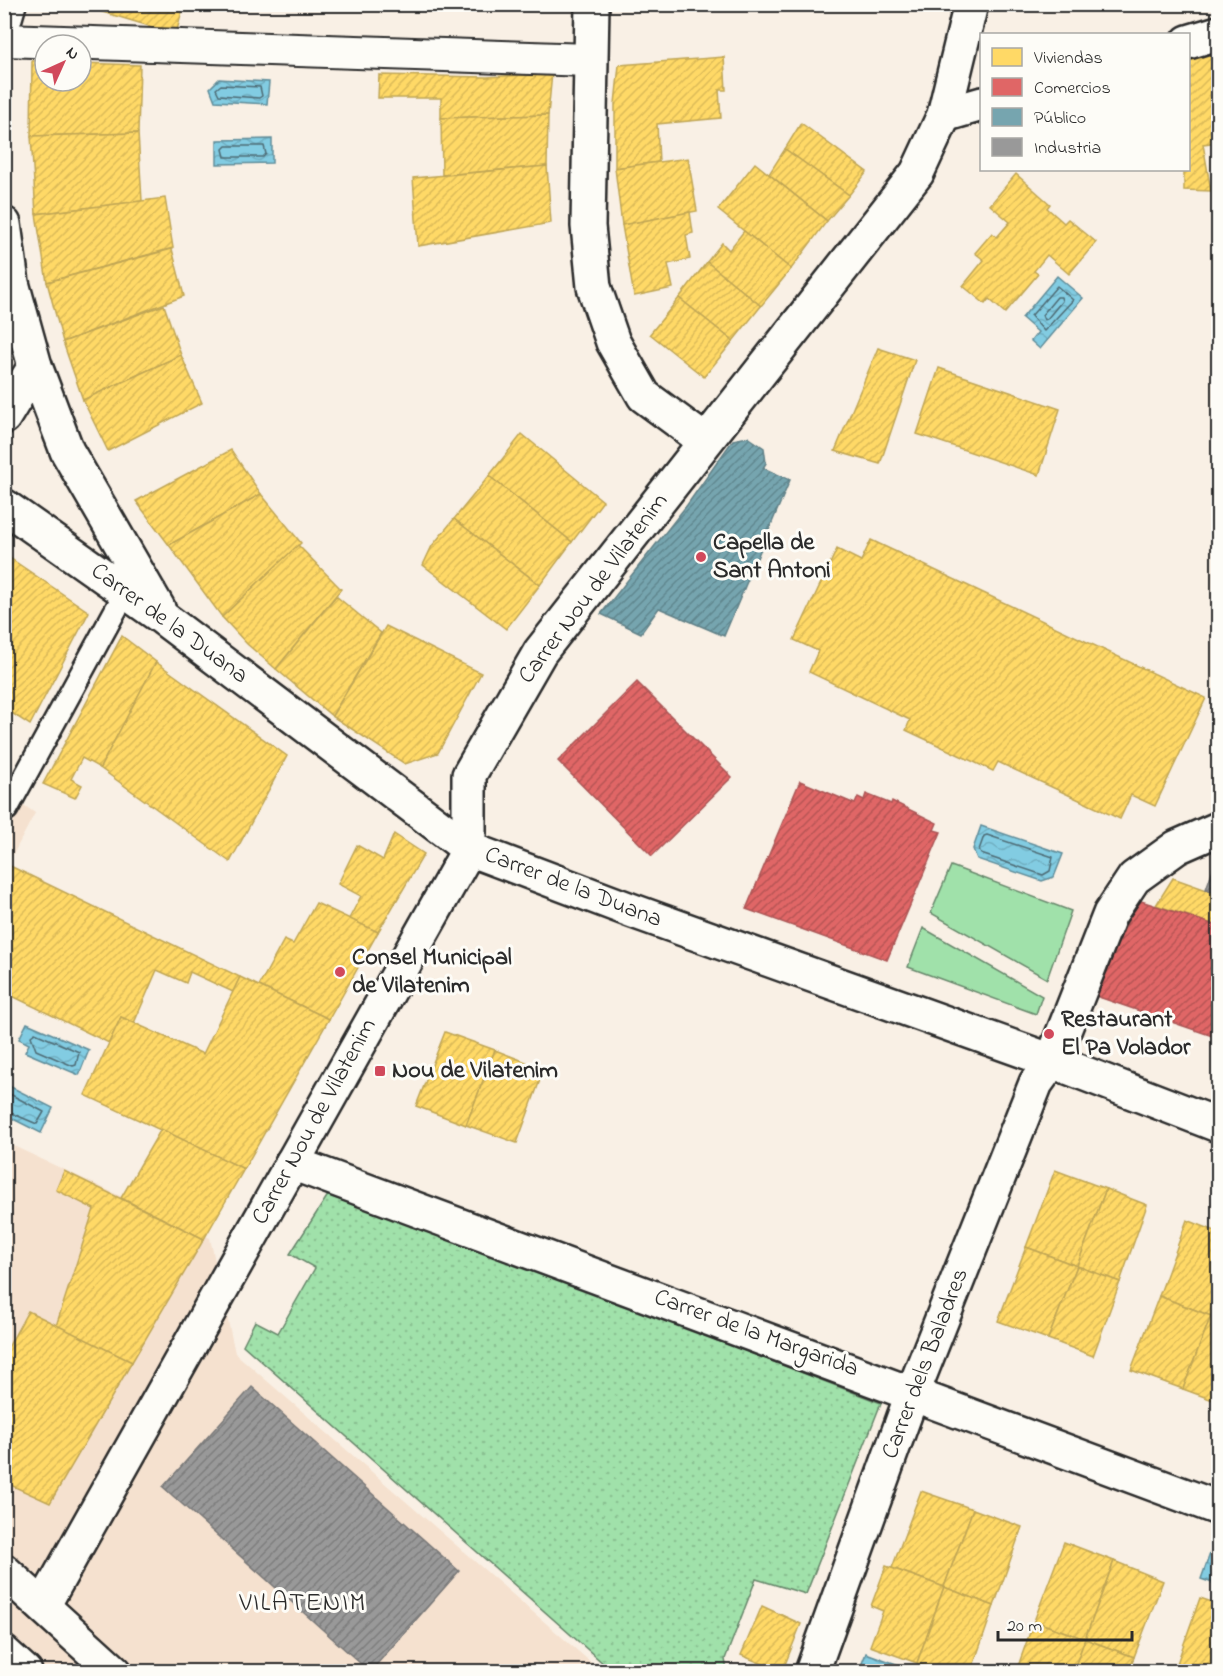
<svg xmlns="http://www.w3.org/2000/svg" width="1223" height="1676" font-family="'Indie Flower',sans-serif">
	<style>
		.built { fill: #f5e1cf }
		.grass { fill: url(#grass-dots); stroke: #66866a; stroke-width: 1.5 }
		.garden { fill: #a0e1aa; stroke: #66866a; stroke-width: 1.5 }
		.water { fill: url(#water-waves); stroke: #5f8c99; stroke-width: 1.5 }
		.homes { fill: url(#homes-hatch); stroke: #bfa554; stroke-width: 1.5 }
		.shops { fill: url(#shops-hatch); stroke: #aa5454; stroke-width: 1.5 }
		.public { fill: url(#public-hatch); stroke: #608087; stroke-width: 1.5 }
		.industry { fill: url(#industry-hatch); stroke: #787878; stroke-width: 1.5 }
		.lines { fill: none; stroke-linecap: round; stroke-linejoin: round }
		.shore { stroke: #4e6b74; stroke-width: 1.5 }
		.service-casing { stroke: #2b2b2b; stroke-width: 26 }
		.pedestrian-casing { stroke: #2b2b2b; stroke-width: 36 }
		.minor-casing { stroke: #2b2b2b; stroke-width: 38 }
		.trunk-casing { stroke: #2b2b2b; stroke-width: 38 }
		.service { stroke: #fdfcf7; stroke-width: 21 }
		.pedestrian { stroke: #fdfcf7; stroke-width: 32 }
		.minor { stroke: #fdfcf7; stroke-width: 33 }
		.trunk { stroke: #fdfcf7; stroke-width: 33 }
		.poi-dot { fill: #d1495b; stroke: #fdfcf7; stroke-width: 2 }
		.labels { text-anchor: middle; dominant-baseline: central; stroke-width: 6; stroke-linejoin: round; paint-order: stroke }
		.poi-label { font-size: 24px; font-weight: bold; fill: #2b2b2b; stroke: #fdfcf7; text-anchor: start }
		.street-label { font-size: 24px; fill: #2b2b2b; stroke: #fdfcf7 }
		.neighbourhood-label { font-size: 26px; letter-spacing: 1.5px; fill: #2b2b2b; stroke: #fdfcf7 }
	</style>
	<defs>
		<pattern id="grass-dots" width="8" height="8" patternUnits="userSpaceOnUse" patternTransform="scale(1.5)"><rect width="8" height="8" fill="#a0e1aa"/><path d="M2 2h.1M6 6h.1" fill="none" stroke="#8ac192" stroke-width="1.8" stroke-linecap="round"/></pattern>
		<pattern id="water-waves" width="16" height="10" patternUnits="userSpaceOnUse" patternTransform="scale(1.5)"><rect width="16" height="10" fill="#82cce2"/><path d="M0 5q4-4 8 0t8 0" fill="none" stroke="#70afc2"/></pattern>
		<pattern id="homes-hatch" width="6" height="6" patternUnits="userSpaceOnUse" patternTransform="scale(1.5)"><rect width="6" height="6" fill="#ffd966"/><path d="M-1 1l2-2M0 6l6-6M5 7l2-2" fill="none" stroke="#dbba59"/></pattern>
		<pattern id="shops-hatch" width="6" height="6" patternUnits="userSpaceOnUse" patternTransform="scale(1.5)"><rect width="6" height="6" fill="#e06666"/><path d="M-1 1l2-2M0 6l6-6M5 7l2-2" fill="none" stroke="#b65454"/></pattern>
		<pattern id="public-hatch" width="6" height="6" patternUnits="userSpaceOnUse" patternTransform="scale(1.5)"><rect width="6" height="6" fill="#76a5af"/><path d="M-1 1l2-2M0 6l6-6M5 7l2-2" fill="none" stroke="#61878f"/></pattern>
		<pattern id="industry-hatch" width="6" height="6" patternUnits="userSpaceOnUse" patternTransform="scale(1.5)"><rect width="6" height="6" fill="#999"/><path d="M-1 1l2-2M0 6l6-6M5 7l2-2" fill="none" stroke="#7d7d7d"/></pattern>
	</defs>
	<rect width="100%" height="100%" fill="#f9f0e5"/>
	<filter id="ink" filterUnits="userSpaceOnUse"><feTurbulence type="fractalNoise" baseFrequency=".0167" numOctaves="2"/><feDisplacementMap in="SourceGraphic" scale="12" xChannelSelector="R" yChannelSelector="G"/><feConvolveMatrix kernelMatrix="1 2 1 2 8 2 1 2 1" color-interpolation-filters="sRGB"/></filter>
	<g filter="url(#ink)">
		<!-- built -->
		<g class="built">
			<path d="M5,792L35,813L5,870Z"/>
			<path d="M5,1142L210,1238L235,1353L594,1665L591,1672H5Z"/>
		</g>
		<!-- grass -->
		<path class="grass" d="M330,1192L881,1403L806,1594L756,1579L725,1659L727,1671H603L605,1665L243,1345L255,1321L278,1333L315,1268L290,1254Z"/>
		<!-- garden -->
		<g class="garden">
			<path d="M951,866L1071,911L1047,979L931,913Z"/>
			<path d="M923,928L1042,996L1036,1014L908,967Z"/>
		</g>
		<!-- water -->
		<g class="water">
			<path d="M219,79L269,82L267,104L215,101L210,88Z"/>
			<path d="M272,139V163L217,164V140Z"/>
			<path d="M1057,276L1083,298L1040,349L1031,341L1038,332L1022,318Z"/>
			<path d="M981,826L1063,854L1054,877L1042,881L977,859L973,849Z"/>
			<path d="M27,1023L89,1050L79,1075L25,1052L29,1044L19,1039Z"/>
			<path d="M5,1084L53,1108L41,1133L5,1115Z"/>
			<path d="M1212,1548L1218,1550V1585L1201,1579Z"/>
			<path d="M866,1653L907,1668L905,1671H859Z"/>
		</g>
		<!-- homes -->
		<g class="homes">
			<path d="M76,4H184L176,34Z"/>
			<path d="M1218,38V142L1203,144L1211,191L1184,190V170H1188L1190,42Z"/>
			<path d="M724,57L726,90H719L721,118L657,124L659,162L615,168V104L619,65Z"/>
			<path d="M32,61H45V81H81V63L140,65L138,133L31,136Z"/>
			<path d="M552,73L548,115L441,118V98H378L379,75L487,77Z"/>
			<path d="M548,115L547,166L442,175L441,118Z"/>
			<path d="M801,123L867,172L849,195L785,149Z"/>
			<path d="M138,133L142,201L36,214L31,136Z"/>
			<path d="M785,149L849,195L827,221L769,174Z"/>
			<path d="M688,158L697,211L622,225L615,168Z"/>
			<path d="M755,163L827,221L791,269L718,210Z"/>
			<path d="M547,166L551,223L418,246L413,178Z"/>
			<path d="M1016,174L1050,204L1047,208L1064,223L1068,219L1096,242L1069,274L1047,255L1034,271L1038,274L1005,313L989,299L985,304L963,286L984,260L975,253L992,233L997,237L1010,222L990,205Z"/>
			<path d="M165,198L173,248L47,282L36,214Z"/>
			<path d="M690,212L693,233L686,235L690,259L668,264L673,288L634,296L622,225Z"/>
			<path d="M744,231L791,269L761,306L707,262L722,243L729,250Z"/>
			<path d="M172,249L184,296L63,342L47,282Z"/>
			<path d="M707,262L761,306L733,341L679,298Z"/>
			<path d="M679,298L733,341L704,377L650,334Z"/>
			<path d="M164,305L181,355L83,400L63,342Z"/>
			<path d="M878,348L915,360L880,464L835,451Z"/>
			<path d="M181,355L202,403L108,451L83,400Z"/>
			<path d="M939,368L1060,409L1039,475L917,434Z"/>
			<path d="M522,434L603,501L572,542L489,476Z"/>
			<path d="M231,450L261,494L169,545L136,501Z"/>
			<path d="M489,476L572,542L540,585L454,519Z"/>
			<path d="M261,494L301,543L222,617L169,545Z"/>
			<path d="M454,519L540,585L506,629L423,565L432,546Z"/>
			<path d="M871,540L1206,698L1155,806L1131,795L1120,819L998,762L993,771L906,730L910,720L809,672L818,651L794,640L837,549L861,561Z"/>
			<path d="M298,545L341,589L276,669L247,644L222,617Z"/>
			<path d="M4,554L89,612L30,725L4,708Z"/>
			<path d="M336,596L381,633L332,716L276,669Z"/>
			<path d="M386,626L481,673L438,753L405,764L332,716Z"/>
			<path d="M122,636L156,662L100,768L82,758L71,779L82,785L75,798L43,784Z"/>
			<path d="M156,662L287,756L230,862L100,768Z"/>
			<path d="M394,834L424,854L378,932L349,919L361,896L338,884L357,845L383,860Z"/>
			<path d="M4,863L240,977L233,992L190,972L186,983L157,970L134,1023L121,1017L109,1043L4,992Z"/>
			<path d="M1173,878L1218,894V926L1156,905Z"/>
			<path d="M316,903L378,932L329,1019L259,986L284,940L293,944Z"/>
			<path d="M240,977L329,1019L244,1169L85,1095L121,1017L203,1054Z"/>
			<path d="M445,1032L495,1050L466,1125L416,1106Z"/>
			<path d="M495,1050L544,1069L517,1143L466,1125Z"/>
			<path d="M161,1129L244,1169L204,1239L121,1198Z"/>
			<path d="M1055,1170L1106,1189L1077,1266L1026,1247Z"/>
			<path d="M64,1171L204,1239L132,1362L56,1326L94,1209L56,1190Z"/>
			<path d="M1106,1189L1147,1205L1120,1282L1077,1266Z"/>
			<path d="M1187,1220L1218,1232V1297L1211,1316L1159,1296Z"/>
			<path d="M1026,1247L1077,1266L1048,1339L998,1321Z"/>
			<path d="M1077,1266L1120,1282L1093,1356L1048,1339Z"/>
			<path d="M1159,1296L1211,1316L1183,1389L1131,1370Z"/>
			<path d="M28,1311L132,1362L50,1503L4,1482V1355Z"/>
			<path d="M1211,1316L1218,1318V1402L1183,1389Z"/>
			<path d="M921,1491L973,1509L944,1587L892,1568Z"/>
			<path d="M973,1509L1022,1527L994,1606L944,1587Z"/>
			<path d="M1064,1542L1114,1561L1085,1639L1034,1621Z"/>
			<path d="M1114,1561L1163,1581L1134,1657L1085,1639Z"/>
			<path d="M886,1566L944,1587L917,1663L870,1646L883,1611L871,1606Z"/>
			<path d="M944,1587L994,1606L971,1672H939L917,1663Z"/>
			<path d="M1200,1598L1218,1604V1672H1211L1190,1663L1187,1672H1174Z"/>
			<path d="M762,1606L801,1624L782,1672L741,1655Z"/>
			<path d="M1034,1621L1085,1639L1073,1672H1016Z"/>
			<path d="M1085,1639L1134,1657L1129,1672H1073Z"/>
		</g>
		<!-- shops -->
		<g class="shops">
			<path d="M637,682L732,777L652,856L558,761Z"/>
			<path d="M800,781L855,804L858,797L864,800L866,794L891,804L892,801L937,823L934,830L941,832L887,960L746,909Z"/>
			<path d="M1138,900L1218,926V1038L1093,995Z"/>
		</g>
		<!-- public -->
		<path class="public" d="M748,437L764,448L766,463L763,468L790,480L724,636L659,608L641,633L601,614L687,505L733,440Z"/>
		<!-- industry -->
		<g class="industry">
			<path d="M1218,855V894L1206,889Z"/>
			<path d="M252,1387L459,1571L370,1672L163,1487Z"/>
		</g>
		<g class="lines">
			<!-- shore -->
			<g class="shore">
				<path d="M221,85L260,87L262,96L259,98L219,95L216,89Z"/>
				<path d="M226,146H264L266,154L263,157H225L223,149Z"/>
				<path d="M1057,286L1073,300L1044,331L1031,316Z"/>
				<path d="M1057,297H1061L1062,301L1047,319L1044,320L1042,315Z"/>
				<path d="M987,835L1053,857L1050,871L1043,875L981,854L979,850L984,836Z"/>
				<path d="M35,1033L79,1052L76,1065L73,1066L36,1050L31,1036Z"/>
				<path d="M4,1091L44,1112L37,1124L4,1110"/>
			</g>
			<defs>
				<path id="service" d="M7,809L126,591"/>
				<path id="pedestrian" d="M4,40L589,60"/>
				<g id="minor">
					<path d="M592,4L588,226L594,287L613,342L644,396L705,441"/>
					<path d="M4,21L9,4"/>
					<path d="M1188,42L1218,33"/>
					<path d="M944,115L982,104"/>
					<path d="M4,224L12,283L35,366L67,451L158,608"/>
					<path d="M4,417L35,366"/>
					<path d="M4,506L163,618L469,849L633,911L1052,1061L1218,1125"/>
					<path d="M292,1163L1218,1508"/>
					<path d="M4,1571L115,1672"/>
					<path d="M43,1606L469,849V775L540,652L917,173L944,115L971,4"/>
					<path d="M812,1672L913,1392L1036,1083L1052,1061L1110,914L1134,878L1177,847L1218,829"/>
				</g>
				<path id="trunk" d="M4,1653L25,1672"/>
			</defs>
			<!-- service casing -->
			<use href="#service" class="service-casing"/>
			<!-- pedestrian casing -->
			<use href="#pedestrian" class="pedestrian-casing"/>
			<!-- minor casing -->
			<use href="#minor" class="minor-casing"/>
			<!-- trunk casing -->
			<use href="#trunk" class="trunk-casing"/>
			<!-- service -->
			<use href="#service" class="service"/>
			<!-- pedestrian -->
			<use href="#pedestrian" class="pedestrian"/>
			<!-- minor -->
			<use href="#minor" class="minor"/>
			<!-- trunk -->
			<use href="#trunk" class="trunk"/>
		</g>
	</g>
	<!-- markers -->
	<g class="poi-dot">
		<circle cx="701" cy="557" r="6"/>
		<circle cx="340" cy="972" r="6"/>
		<circle cx="1049" cy="1034" r="6"/>
		<rect x="374" y="1065" width="12" height="12" rx="3"/>
	</g>
	<g class="labels">
		<!-- poi labels -->
		<g class="poi-label">
			<text x="713" y="543">Capella de<tspan x="713" dy="28">Sant Antoni</tspan></text>
			<text x="352" y="958">Consel Municipal<tspan x="352" dy="28">de Vilatenim</tspan></text>
			<text x="1061" y="1020">Restaurant<tspan x="1061" dy="28">El Pa Volador</tspan></text>
			<text x="392" y="1071">Nou de Vilatenim</text>
		</g>
		<!-- street labels -->
		<g class="street-label">
			<text transform="translate(594 589) rotate(-53)">Carrer Nou de Vilatenim</text>
			<text transform="translate(169 624) rotate(36)">Carrer de la Duana</text>
			<text transform="translate(573 888) rotate(21)">Carrer de la Duana</text>
			<text transform="translate(315 1122) rotate(-61)">Carrer Nou de Vilatenim</text>
			<text transform="translate(756 1334) rotate(20)">Carrer de la Margarida</text>
			<text transform="translate(926 1364) rotate(-69)">Carrer dels Baladres</text>
		</g>
		<!-- neighbourhood labels -->
		<g class="neighbourhood-label">
			<text x="303" y="1604">VILATENIM</text>
		</g>
	</g>
	<!-- margin -->
	<rect width="1223" height="1676" fill="none" stroke="#fdfcf7" stroke-width="24"/>
	<rect x="12" y="12" width="1199" height="1652" fill="none" stroke="#2b2b2b" stroke-width="2" filter="url(#ink)"/>
	<!-- legend -->
	<rect x="980" y="33" width="210" height="138" fill="#fdfcf7" stroke="#a9a8a5" stroke-width="1.5"/>
	<rect x="992" y="48" width="30" height="18" fill="#ffd966" stroke="#a9a8a5" stroke-width="1.5"/>
	<text x="1034" y="63" font-size="18" fill="#2b2b2b">Viviendas</text>
	<rect x="992" y="78" width="30" height="18" fill="#e06666" stroke="#a9a8a5" stroke-width="1.5"/>
	<text x="1034" y="93" font-size="18" fill="#2b2b2b">Comercios</text>
	<rect x="992" y="108" width="30" height="18" fill="#76a5af" stroke="#a9a8a5" stroke-width="1.5"/>
	<text x="1034" y="123" font-size="18" fill="#2b2b2b">Público</text>
	<rect x="992" y="138" width="30" height="18" fill="#999999" stroke="#a9a8a5" stroke-width="1.5"/>
	<text x="1034" y="153" font-size="18" fill="#2b2b2b">Industria</text>
	<!-- north arrow -->
	<g transform="translate(63 63) rotate(45)"><circle r="28" fill="#fdfcf7" stroke="#a9a8a5" stroke-width="1.5"/>
	<path d="M0-4.5L10 22L0 15L-10 22Z" fill="#d1495b"/>
	<text y="-9" font-size="16" font-weight="bold" text-anchor="middle" fill="#2b2b2b">N</text>
	</g>
	<!-- scale -->
	<path d="M998 1631v9h134v-9" fill="none" stroke="#2b2b2b" stroke-width="3"/>
	<text x="1007" y="1631" font-size="18" fill="#2b2b2b" stroke="#fdfcf7" stroke-width="4.5" paint-order="stroke">20 m</text>
</svg>
